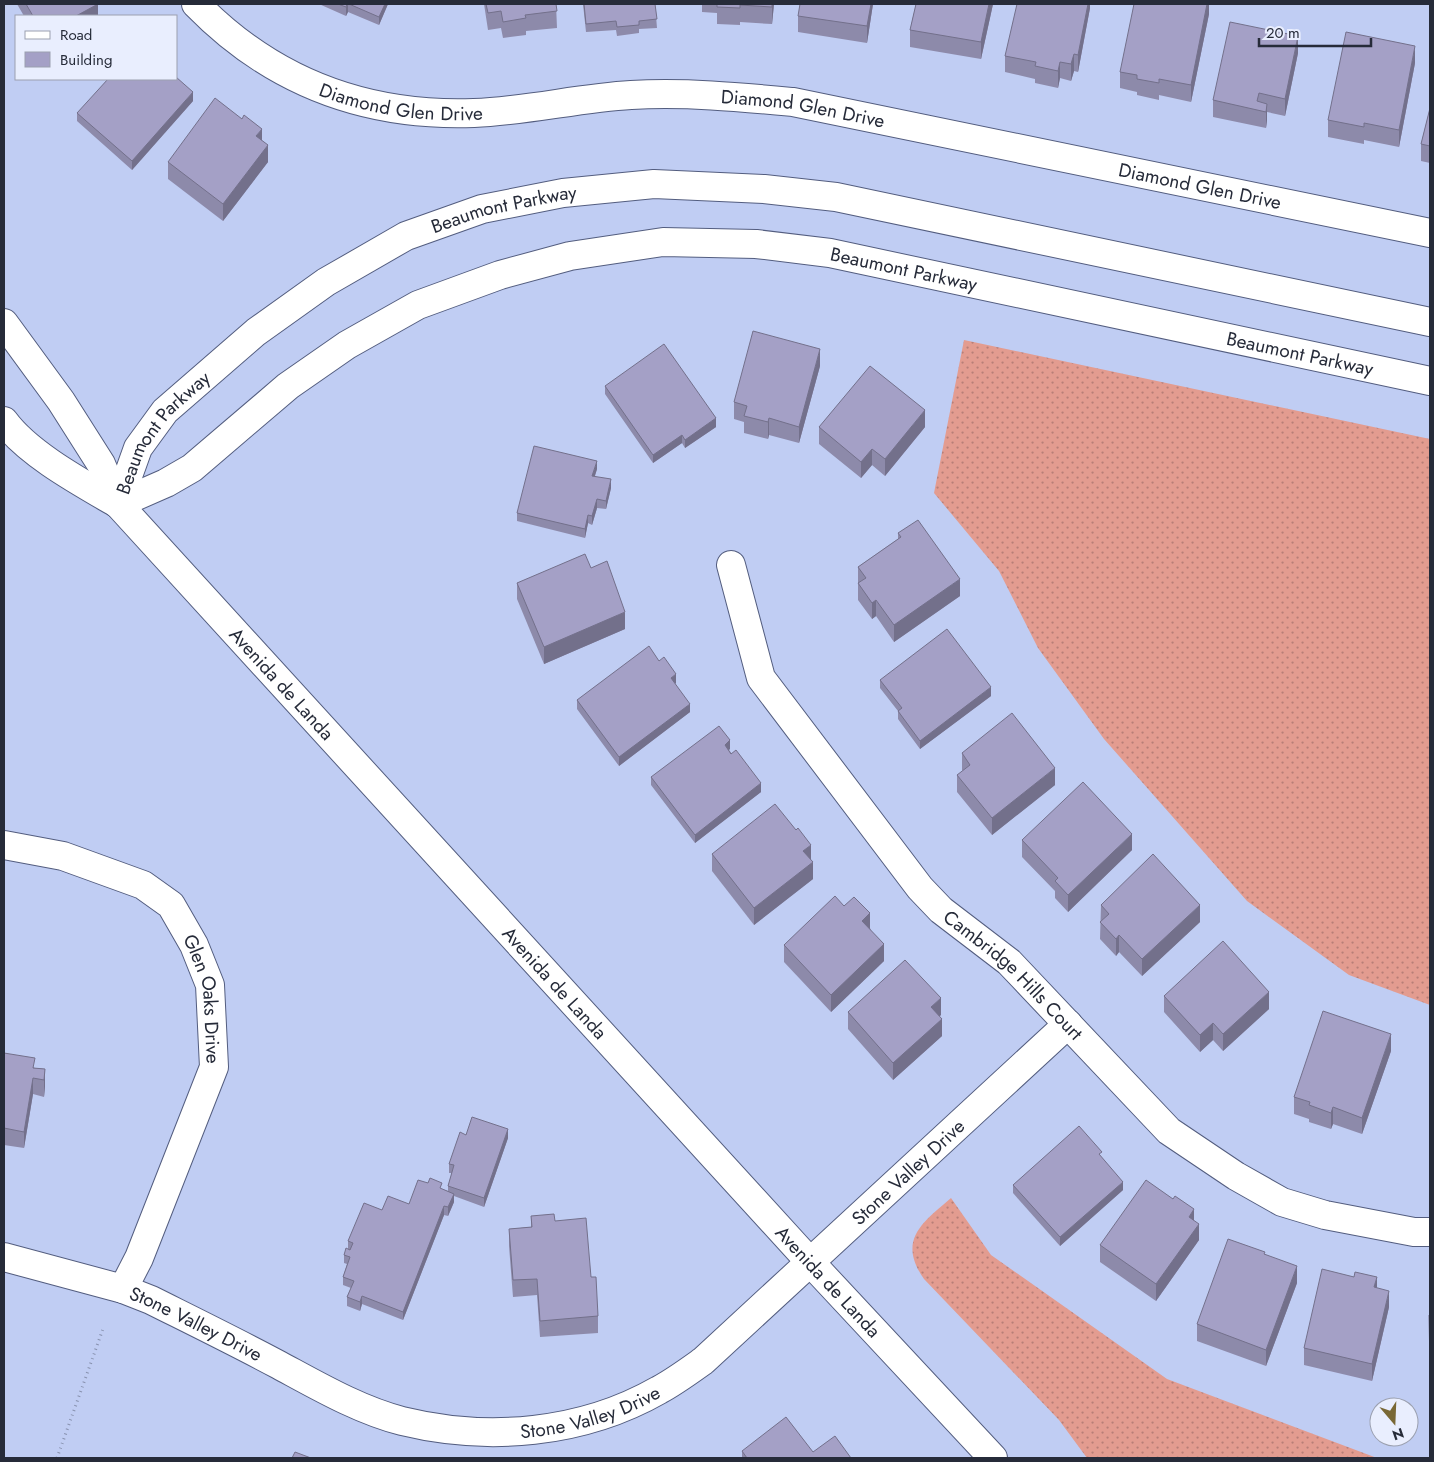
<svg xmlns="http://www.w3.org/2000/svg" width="1434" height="1462" font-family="Jost,sans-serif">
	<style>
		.grass { fill: url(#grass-dots) }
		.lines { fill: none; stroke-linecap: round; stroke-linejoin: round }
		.minor-casing { stroke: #535d7f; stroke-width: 30 }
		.path { stroke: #8892af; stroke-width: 3; stroke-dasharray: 1 4; stroke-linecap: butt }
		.minor { stroke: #fff; stroke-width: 28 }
		.wall { fill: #8d8aaa }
		.shaded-wall { fill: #73708b }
		.building { fill: #a4a0c6; stroke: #73708b }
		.labels { text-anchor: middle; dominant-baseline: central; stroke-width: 5; stroke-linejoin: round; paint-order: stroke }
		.street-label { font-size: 19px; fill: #262b39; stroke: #e9eefe }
	</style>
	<defs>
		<pattern id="grass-dots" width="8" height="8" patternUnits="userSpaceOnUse" patternTransform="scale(1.25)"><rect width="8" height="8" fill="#e39c90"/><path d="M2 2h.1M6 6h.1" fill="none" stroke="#b87f77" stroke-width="1.8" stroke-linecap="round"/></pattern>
	</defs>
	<rect width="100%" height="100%" fill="#c0cdf3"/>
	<!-- grass -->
	<g class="grass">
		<path d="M964,340L1430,439V1005L1349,975L1247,901L1104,739L1038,648L999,571L934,493Z"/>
		<path d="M951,1198L991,1255L1167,1379L1377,1458H1087L1059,1420L924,1279C897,1240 922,1223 951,1198Z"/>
	</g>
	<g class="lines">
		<defs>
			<g id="minor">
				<path id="s1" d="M196,4C272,82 365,117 474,113C527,111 579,98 631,95C686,92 739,97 793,102L1430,233"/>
				<path d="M4,323L61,401L101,464L118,504"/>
				<path id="s2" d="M4,421C28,454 82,483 118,504L811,1263L993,1458"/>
				<path id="s3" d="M118,504L138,448L165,411L256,332L326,282L406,236L482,209L563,193L654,184L764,189L836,197L1430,322"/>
				<path id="s4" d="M118,504L166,483L192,468L288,386L347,345L418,305L500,275L570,256L663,242L756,244L830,253L1430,381"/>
				<path id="s5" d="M731,565L761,678L920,888L941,910L1009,962L1169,1131L1236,1176L1282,1202L1325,1215L1414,1232H1430"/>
				<path id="s6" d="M4,845L63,856L143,885L171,905L194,945L210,985L214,1067L139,1258L123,1289"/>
				<path id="s7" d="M4,1257L123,1289L151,1300C193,1321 236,1342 279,1365C318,1386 359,1410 402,1421C488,1442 582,1434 659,1390C674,1382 689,1371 703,1361L1068,1024"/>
			</g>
		</defs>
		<!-- minor casing -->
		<use href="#minor" class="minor-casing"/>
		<!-- path -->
		<path class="path" d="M57,1458L104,1326"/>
		<!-- minor -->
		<use href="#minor" class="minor"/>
	</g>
	<!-- wall -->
	<g class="wall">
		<path d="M17,4H98V16H24Z"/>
		<path d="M319,4H388L379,25L348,12L346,16Z"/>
		<path d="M484,4H556L557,28L526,31V35L503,38L501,28L488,30Z"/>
		<path d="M583,4H655L657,28L639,29V33L617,36L616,30L586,32Z"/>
		<path d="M702,4H774L772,24L740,22V25L717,24V13L702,12Z"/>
		<path d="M873,4L867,43L798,32V16Z"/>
		<path d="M916,4H993L981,59L910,47V30Z"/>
		<path d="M1090,4V8L1078,72L1074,71L1071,81L1060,78L1058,88L1035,83V79L1005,72V56Z"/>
		<path d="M1209,4V14L1191,102L1159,95V100L1137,95V92L1120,88V72Z"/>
		<path d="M1298,53L1285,116L1267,112V120L1266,128L1213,117V100Z"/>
		<path d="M1415,63L1399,147L1364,140V144L1328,137V120Z"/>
		<path d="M193,101L132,170L77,121V113Z"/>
		<path d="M1430,108V163L1421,161V144Z"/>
		<path d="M262,140L268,162L223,221L168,179V162Z"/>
		<path d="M820,366L799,443L769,435L768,439L744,433V422L734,419V402Z"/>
		<path d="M605,386L716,427L685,448L682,443L653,463L605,394Z"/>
		<path d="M819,427H925L885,476L872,465L861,478L819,444Z"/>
		<path d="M597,469L595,476L611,488L606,509L597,508L592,525L588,523L585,538L517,521V513Z"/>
		<path d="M898,533L960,596L894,642L876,616L872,619L858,600V567L898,539Z"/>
		<path d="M591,568L625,629L544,664L517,599V583Z"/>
		<path d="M880,680L991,696L920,749L898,719V711L880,688Z"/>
		<path d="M676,683L675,684L690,712L619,766L577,709V700Z"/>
		<path d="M730,749L729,750L761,792L695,843L651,785V777Z"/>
		<path d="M962,753L1055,785L992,835L957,792V775L963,771L962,770Z"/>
		<path d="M796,830L811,860L813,879L754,925L712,871V854Z"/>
		<path d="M1022,840L1132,850L1068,912L1055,898V891L1022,857Z"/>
		<path d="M1101,905L1200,922L1142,976L1119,952L1116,956L1100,939Z"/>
		<path d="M844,906L870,928L884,961L831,1012L784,962V945Z"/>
		<path d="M1164,996L1269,1009L1223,1051L1213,1040L1200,1052L1164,1012Z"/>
		<path d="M848,1012L941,1015L939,1016L942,1036L893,1080L848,1029Z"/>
		<path d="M1391,1051L1362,1134L1333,1124L1331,1129L1309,1122V1119L1294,1114V1097Z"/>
		<path d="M4,1053L35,1068L45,1069V1086L44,1097L33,1094L24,1148L4,1145Z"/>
		<path d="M466,1135L508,1138L484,1207L454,1196V1202L448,1216L444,1215L403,1320L362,1304L360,1311L347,1306V1297L351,1288L343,1285V1277L347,1264L344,1263V1255L348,1249V1241L382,1210L409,1204L442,1189L448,1191V1186L452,1173H449V1164Z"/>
		<path d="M1102,1158L1123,1190L1060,1246L1013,1193V1185Z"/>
		<path d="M531,1216L555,1221L591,1277L598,1316V1333L540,1337L537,1295L513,1297L509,1246V1229L531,1227Z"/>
		<path d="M1194,1220L1199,1240L1156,1301L1100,1262V1245Z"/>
		<path d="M1265,1254L1297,1283L1266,1366L1197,1341V1324Z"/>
		<path d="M1377,1288L1389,1307L1372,1381L1304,1365V1348Z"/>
		<path d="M742,1451L813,1452L851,1458H742Z"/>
	</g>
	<!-- shaded-wall -->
	<g class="shaded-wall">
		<path d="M98,4V16H76Z"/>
		<path d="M348,4V12L346,16V7Z"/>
		<path d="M385,4H388L379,25V17Z"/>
		<path d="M772,4H774L772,24Z"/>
		<path d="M871,4H873L867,43V26Z"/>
		<path d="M989,4H993L981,59V42Z"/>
		<path d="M1088,4H1090V8L1078,72V55Z"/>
		<path d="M1207,4H1209V14L1191,102V85Z"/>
		<path d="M1298,36V53L1285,116V99Z"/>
		<path d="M1415,46V63L1399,147V130Z"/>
		<path d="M1074,54V71L1071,81V64Z"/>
		<path d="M1060,62V78L1058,88V71Z"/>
		<path d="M193,92V101L132,170V161Z"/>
		<path d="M1267,104V120L1266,128V112Z"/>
		<path d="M262,129V146L256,136Z"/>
		<path d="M268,145V162L223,221V204Z"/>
		<path d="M820,349V366L799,443V427Z"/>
		<path d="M925,410V427L885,476V459Z"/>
		<path d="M716,418V427L685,448V440Z"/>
		<path d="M769,418V435L768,439V422Z"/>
		<path d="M682,435V443L653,463V455Z"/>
		<path d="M872,449V465L861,478V462Z"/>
		<path d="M597,461V469L592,484V476Z"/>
		<path d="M611,479V488L606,509V501Z"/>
		<path d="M597,499V508L592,525V516Z"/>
		<path d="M588,515V523L585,538V529Z"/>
		<path d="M960,579V596L894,642V625Z"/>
		<path d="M876,600V616L872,619V603Z"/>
		<path d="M625,612V629L544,664V647Z"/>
		<path d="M676,674V683L671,686V678Z"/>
		<path d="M991,687V696L920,749V741Z"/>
		<path d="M690,704V712L619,766V757Z"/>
		<path d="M730,740V749L725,753V745Z"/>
		<path d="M1055,768V785L992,835V818Z"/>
		<path d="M761,783V792L695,843V835Z"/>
		<path d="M1132,834V850L1068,912V895Z"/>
		<path d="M811,845V862L803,851Z"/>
		<path d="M813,862V879L754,925V908Z"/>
		<path d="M1200,905V922L1142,976V959Z"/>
		<path d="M870,913V930L862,921Z"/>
		<path d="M1119,935V952L1116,956V939Z"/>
		<path d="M884,944V961L831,1012V995Z"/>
		<path d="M1269,992V1009L1223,1051V1034Z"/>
		<path d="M941,998V1015L931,1024V1007Z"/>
		<path d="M942,1019V1036L893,1080V1063Z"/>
		<path d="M1213,1023V1040L1200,1052V1035Z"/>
		<path d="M1391,1034V1051L1362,1134V1118Z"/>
		<path d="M45,1069V1086L44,1097V1080Z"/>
		<path d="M33,1078V1094L24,1148V1132Z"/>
		<path d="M1333,1107V1124L1331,1129V1113Z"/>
		<path d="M508,1129V1138L484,1207V1198Z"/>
		<path d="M1123,1182V1190L1060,1246V1237Z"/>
		<path d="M454,1194V1202L448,1216V1207Z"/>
		<path d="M444,1206V1215L403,1320V1312Z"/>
		<path d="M1194,1209V1226L1189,1217Z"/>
		<path d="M1199,1224V1240L1156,1301V1284Z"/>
		<path d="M1297,1266V1283L1266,1366V1350Z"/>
		<path d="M1377,1277V1294L1374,1287Z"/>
		<path d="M1389,1291V1307L1372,1381V1364Z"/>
		<path d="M362,1296V1304L360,1311V1302Z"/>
	</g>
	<!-- building -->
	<g class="building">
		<path d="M26,4H98L76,16H33Z"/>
		<path d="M338,4H347L346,7Z"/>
		<path d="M349,4H385L379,17Z"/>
		<path d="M486,4H556L557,11L525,15L526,18L503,22L501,11L488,13Z"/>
		<path d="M584,4H655L657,19L639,21V25L617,27L616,21L586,24Z"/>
		<path d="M717,4H772V7L740,5V8L717,7Z"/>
		<path d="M800,4H871L867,26L798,16Z"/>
		<path d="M916,4H989L981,42L910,30Z"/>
		<path d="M1017,4H1088L1078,55L1074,54L1071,64L1060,62L1058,71L1035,66L1036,62L1005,56Z"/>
		<path d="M1134,4H1207L1191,85L1159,79V83L1137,79V75L1120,72Z"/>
		<path d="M1230,22L1298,36L1285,99L1259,93L1257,101L1267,104L1266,112L1213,100Z"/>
		<path d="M1346,32L1415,46L1399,130L1364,123V127L1328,120Z"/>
		<path d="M176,77L193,92L132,161L77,113L108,79H176Z"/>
		<path d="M215,98L242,119L244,115L262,129L256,136L268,145L223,204L168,162Z"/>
		<path d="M1430,108V146L1421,144Z"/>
		<path d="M753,331L820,349L799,427L769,418L768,422L744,416L747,406L734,402Z"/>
		<path d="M664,344L716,418L685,440L682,435L653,455L605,386Z"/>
		<path d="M870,366L925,410L885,459L872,449L861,462L819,427Z"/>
		<path d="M534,446L597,461L592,476L611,479L606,501L597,499L592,516L588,515L585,529L517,513Z"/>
		<path d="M918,520L960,579L894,625L876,600L872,603L858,583L866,578L858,567L901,537L898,533Z"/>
		<path d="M585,554L591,568L607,561L625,612L544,647L517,583Z"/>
		<path d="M947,629L991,687L920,741L898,711L902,708L880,680Z"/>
		<path d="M649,646L659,661L664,657L676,674L671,678L690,704L619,757L577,700Z"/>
		<path d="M1012,713L1055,768L992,818L957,775L970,765L962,753Z"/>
		<path d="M719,726L730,740L725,745L731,754L736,750L761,783L695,835L651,777Z"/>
		<path d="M1083,782L1132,834L1068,895L1055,881L1058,878L1022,840Z"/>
		<path d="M775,804L796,830L798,828L811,845L803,851L813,862L754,908L712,854Z"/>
		<path d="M1153,854L1200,905L1142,959L1119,935L1116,939L1100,922L1109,914L1101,905Z"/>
		<path d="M835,896L844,906L854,897L870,913L862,921L884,944L831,995L784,945Z"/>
		<path d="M1223,941L1269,992L1223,1034L1213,1023L1200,1035L1164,996Z"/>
		<path d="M905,960L941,998L931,1007L942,1019L893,1063L848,1012Z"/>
		<path d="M1323,1011L1391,1034L1362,1118L1333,1107L1331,1113L1309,1105L1310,1102L1294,1097Z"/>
		<path d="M4,1053L35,1058L33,1068L45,1069L44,1080L33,1078L24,1132L4,1128Z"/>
		<path d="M472,1117L508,1129L484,1198L448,1186L454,1165L449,1164L460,1132L466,1135Z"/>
		<path d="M1079,1126L1102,1152L1099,1154L1123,1182L1060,1237L1013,1185Z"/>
		<path d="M430,1178L442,1183L440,1188L454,1194L448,1207L444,1206L403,1312L362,1296L360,1302L347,1297L354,1281L343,1277L350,1257L344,1255L346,1248L350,1250L353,1243L348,1241L364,1203L382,1210L388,1196L409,1204L418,1180L428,1183Z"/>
		<path d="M1146,1180L1173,1199L1175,1196L1194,1209L1189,1217L1199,1224L1156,1284L1100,1245Z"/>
		<path d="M554,1214L555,1221L586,1218L591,1277H596L598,1316L540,1321L537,1279L513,1280L509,1229L532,1227L531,1216Z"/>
		<path d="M1228,1239L1265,1252L1264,1254L1297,1266L1266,1350L1197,1324Z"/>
		<path d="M1322,1269L1354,1277L1355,1272L1377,1277L1374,1287L1389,1291L1372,1364L1304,1348Z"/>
		<path d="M1429,1315H1430V1368Z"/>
		<path d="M786,1417L813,1452L835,1436L851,1458H747L742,1451Z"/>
		<path d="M295,1452L311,1458H292Z"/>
	</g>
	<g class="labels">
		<!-- street labels -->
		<g class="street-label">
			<text stroke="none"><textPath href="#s1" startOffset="234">Diamond Glen Drive</textPath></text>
			<text stroke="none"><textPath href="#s1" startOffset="639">Diamond Glen Drive</textPath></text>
			<text stroke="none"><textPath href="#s1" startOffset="1044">Diamond Glen Drive</textPath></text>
			<text stroke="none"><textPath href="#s3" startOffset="506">Beaumont Parkway</textPath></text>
			<text stroke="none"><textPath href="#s4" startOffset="859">Beaumont Parkway</textPath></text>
			<text stroke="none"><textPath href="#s4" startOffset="1264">Beaumont Parkway</textPath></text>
			<text stroke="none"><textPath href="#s3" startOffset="86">Beaumont Parkway</textPath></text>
			<text stroke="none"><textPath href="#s2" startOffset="385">Avenida de Landa</textPath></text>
			<text stroke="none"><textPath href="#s5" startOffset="508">Cambridge Hills Court</textPath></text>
			<text stroke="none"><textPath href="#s2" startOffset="790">Avenida de Landa</textPath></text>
			<text stroke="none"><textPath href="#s6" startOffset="281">Glen Oaks Drive</textPath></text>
			<text stroke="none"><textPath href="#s7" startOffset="1029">Stone Valley Drive</textPath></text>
			<text stroke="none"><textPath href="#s2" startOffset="1195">Avenida de Landa</textPath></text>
			<text stroke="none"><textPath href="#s7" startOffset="204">Stone Valley Drive</textPath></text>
			<text stroke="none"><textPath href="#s7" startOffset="624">Stone Valley Drive</textPath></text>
		</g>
	</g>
	<!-- border -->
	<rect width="1434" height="1462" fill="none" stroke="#262b39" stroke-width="10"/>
	<!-- legend -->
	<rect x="15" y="15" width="162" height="65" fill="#e9eefe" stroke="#9ba0af"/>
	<rect x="25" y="31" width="25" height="8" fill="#ffffff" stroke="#9ba0af"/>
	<text x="60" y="40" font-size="15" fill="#262b39">Road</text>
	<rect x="25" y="52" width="25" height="15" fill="#a4a0c6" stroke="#9ba0af"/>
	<text x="60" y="65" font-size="15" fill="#262b39">Building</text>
	<!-- north arrow -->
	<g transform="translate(1394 1422) rotate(161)"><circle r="24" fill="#e9eefe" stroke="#9ba0af"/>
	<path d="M0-4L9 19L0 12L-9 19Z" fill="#796836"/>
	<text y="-8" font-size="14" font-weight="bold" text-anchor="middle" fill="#262b39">N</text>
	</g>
	<!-- scale -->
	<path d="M1259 38v8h112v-8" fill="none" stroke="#262b39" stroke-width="2.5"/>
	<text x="1266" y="38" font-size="15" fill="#262b39" stroke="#e9eefe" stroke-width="4" paint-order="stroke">20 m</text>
</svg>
